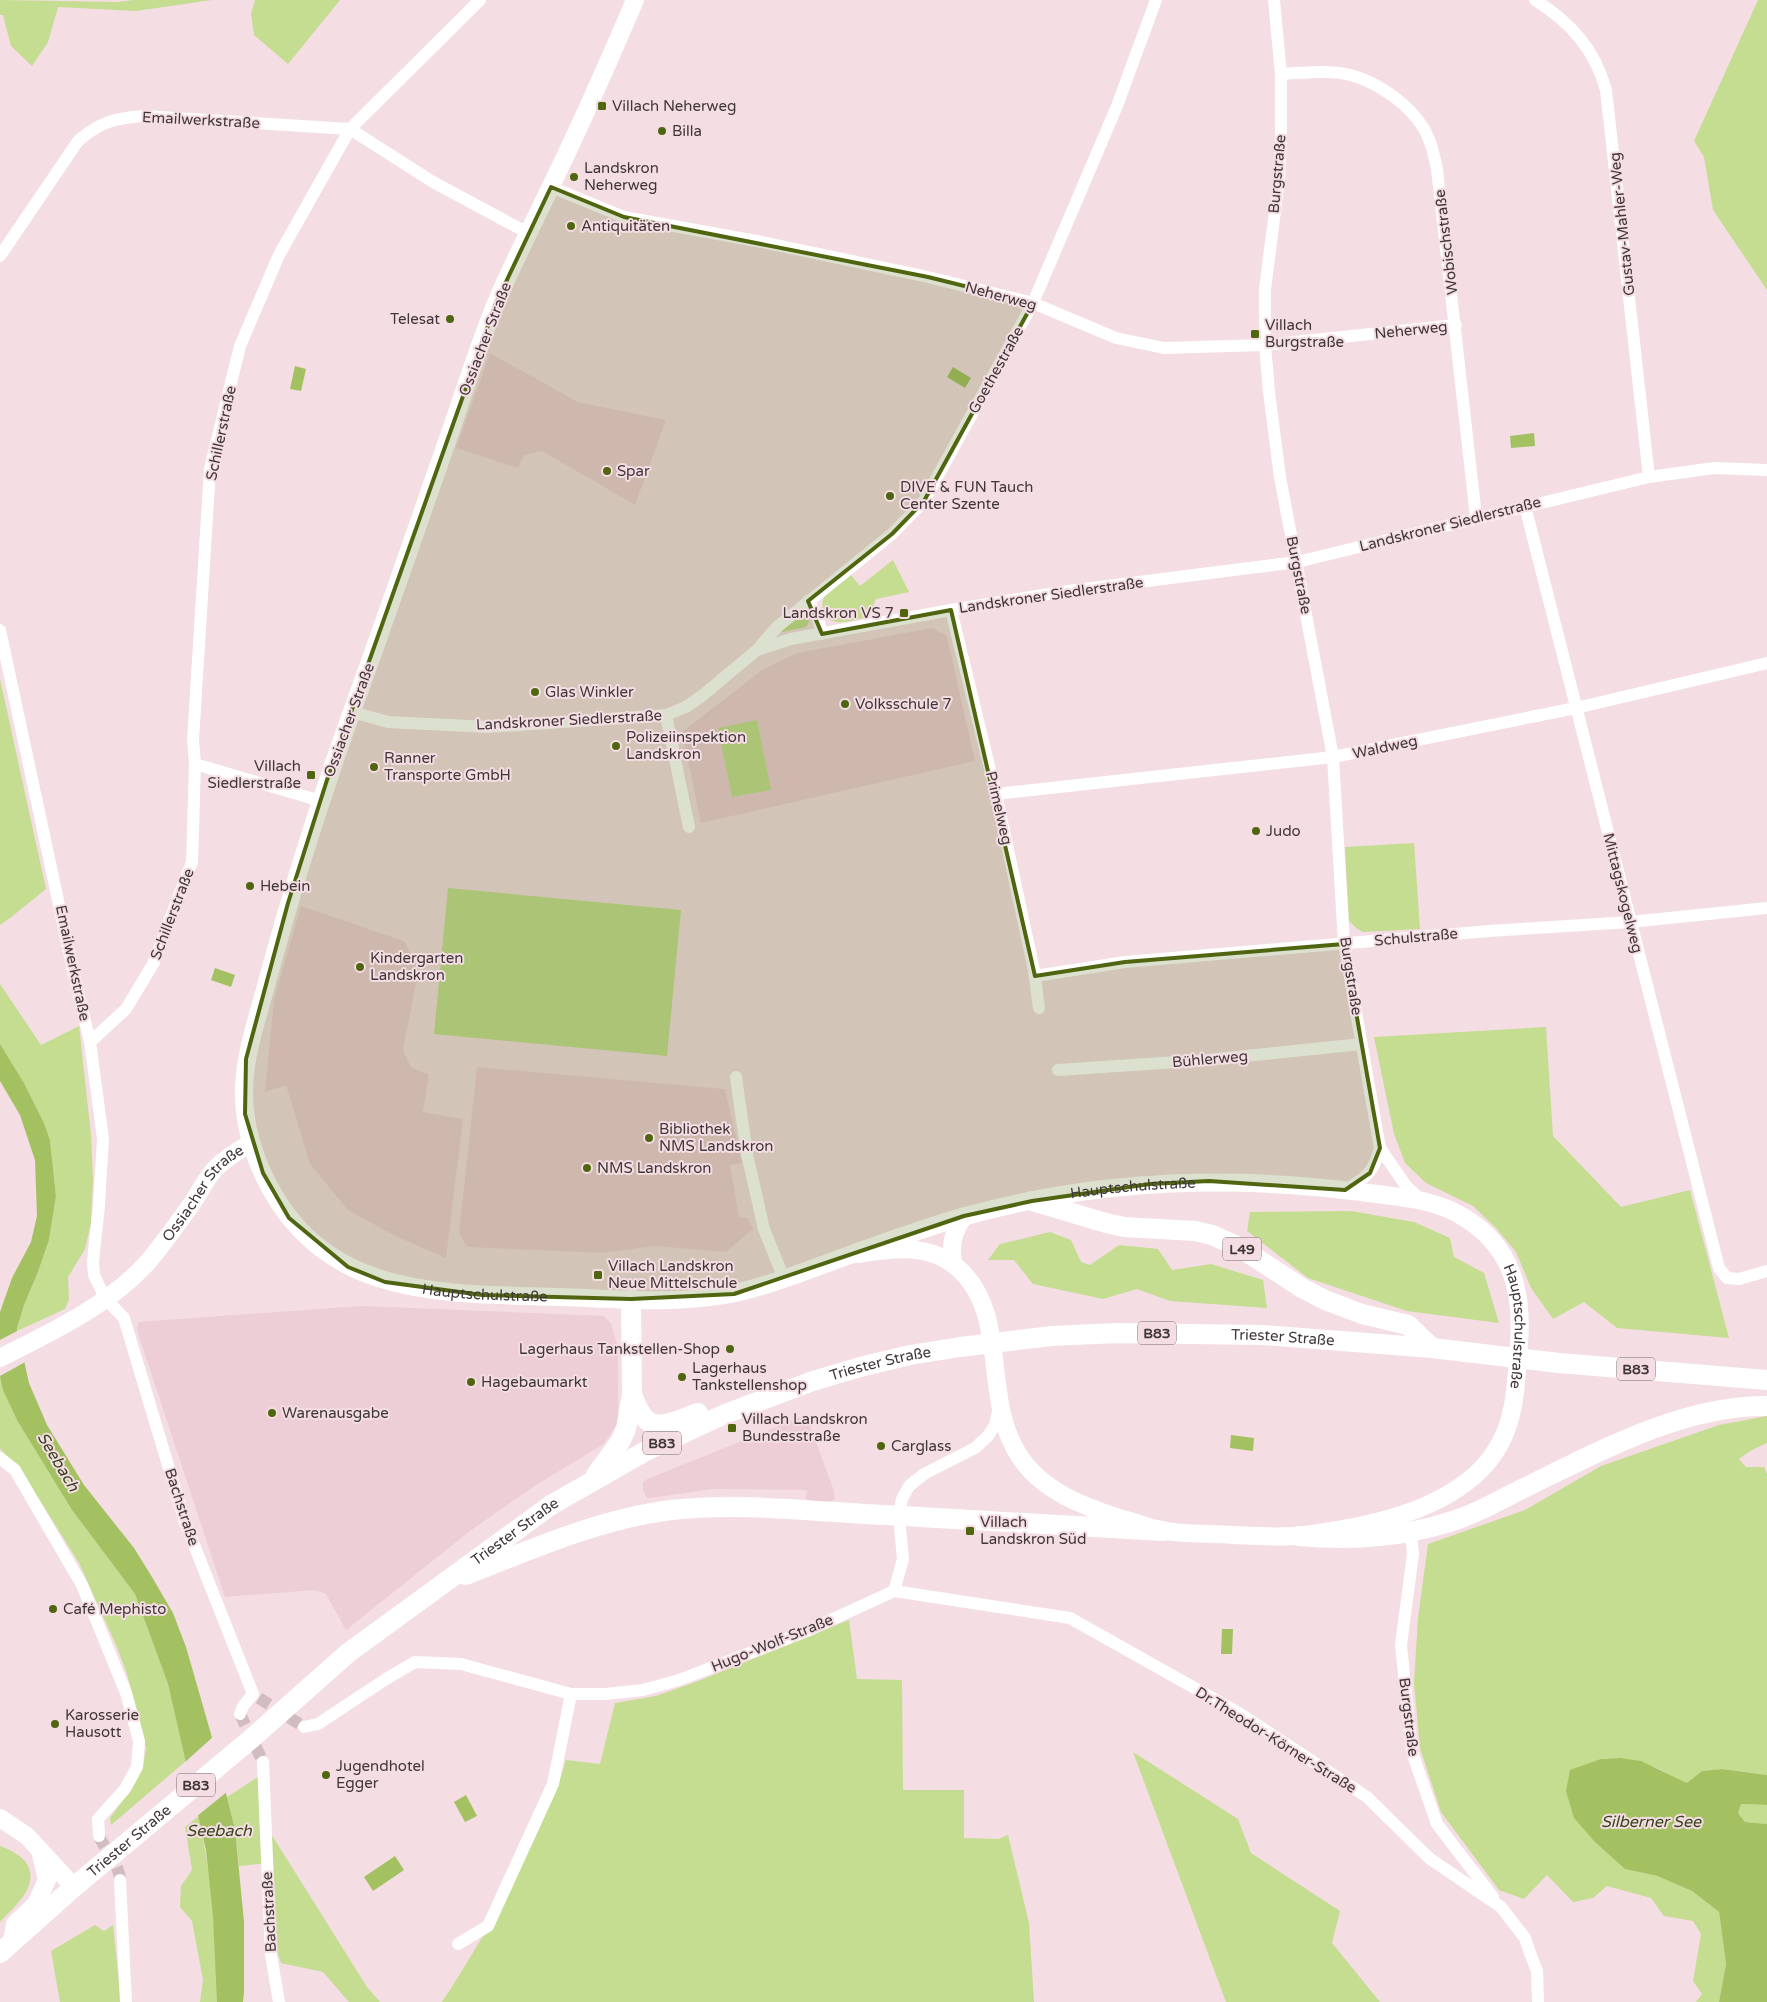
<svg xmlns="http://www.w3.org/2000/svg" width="1767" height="2002" font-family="'Varela Round',sans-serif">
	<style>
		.built { fill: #eeced6 }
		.green { fill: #c4dd90 }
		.water { fill: #a4c162 }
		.pier { fill: #f4dde3 }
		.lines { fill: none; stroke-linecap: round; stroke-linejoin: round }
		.street-tunnel { stroke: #d0bcc1; stroke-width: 12; stroke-dasharray: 12 6; stroke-linecap: butt }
		.street { stroke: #fff; stroke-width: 12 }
		.secondary { stroke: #fff; stroke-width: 18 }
		.primary { stroke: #fff; stroke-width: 20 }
		.marked { fill: #506510; fill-opacity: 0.2; stroke: #506510; stroke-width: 4; stroke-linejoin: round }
		.poi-dot { fill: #506510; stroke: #f4dde3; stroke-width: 2 }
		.labels { text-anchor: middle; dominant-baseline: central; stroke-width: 4; stroke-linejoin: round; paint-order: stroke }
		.shield { fill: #f4dde3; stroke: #76696c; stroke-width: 1 }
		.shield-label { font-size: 14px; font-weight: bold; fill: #403739 }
		.poi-label { font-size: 15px; fill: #403739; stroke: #f4dde3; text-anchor: start }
		.street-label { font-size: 15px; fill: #403739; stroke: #f4dde3 }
		.water-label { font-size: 16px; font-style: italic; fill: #38441c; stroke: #f4dde3 }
	</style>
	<rect width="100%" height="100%" fill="#f4dde3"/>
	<!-- built -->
	<g class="built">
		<path d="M490,353L578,402L666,420L635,505L542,451L524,455L518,468L456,448Z"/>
		<path d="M932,628L947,636L975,761L701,823L682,732L762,670L797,653Z"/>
		<path d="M301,906L404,941L419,969L403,1050L411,1067L429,1075L423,1112L463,1119L446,1258L395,1236L348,1210L310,1164L286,1085L265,1092L274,1000Z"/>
		<path d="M477,1067L725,1089L742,1163L730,1165L739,1217L748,1218L753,1229L726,1252L655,1246L602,1253L467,1247L459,1234Z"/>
		<path d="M362,1306L604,1316L611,1323L618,1347V1422L604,1444L536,1485L470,1531L346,1630L326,1594L315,1590L225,1597L137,1330L138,1322Z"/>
		<path d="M806,1415L833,1488L835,1498L831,1502H811L806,1499L807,1490L712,1489L651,1498H647L643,1491V1483L645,1480Z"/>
	</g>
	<!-- green -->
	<g class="green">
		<path d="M0,0L119,2L133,0H212L136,11L58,7L48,42L32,66L11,46L3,15H0Z"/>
		<path d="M255,0H340L288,64L254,35L251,14Z"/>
		<path d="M1758,0H1767V290L1713,210L1704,157L1694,141Z"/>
		<path d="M893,560L909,592L876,599L868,617C853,620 829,630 823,610C822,605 822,599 826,595C833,588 843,582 851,575L860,586Z"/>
		<path d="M803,613L807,615L809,622L806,627L782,632V630Z"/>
		<path d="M0,679L46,889L10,918L0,925Z"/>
		<path d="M757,720L771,790L732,797L718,728Z"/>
		<path d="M1414,843L1420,929L1363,932L1356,928L1349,921L1345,847Z"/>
		<path d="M448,888L681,910L667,1056L434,1034Z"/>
		<path d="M0,984L41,1045L79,1026L91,1135L93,1179L91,1223L85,1249L68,1277L69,1299L65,1309L17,1331L24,1305L38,1272L49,1240L56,1196L50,1140L44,1123L24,1083L0,1044Z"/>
		<path d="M1546,1027L1553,1136L1621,1207L1690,1190L1729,1338L1617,1328L1584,1302L1553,1319L1531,1288L1516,1252L1496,1228L1473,1206L1426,1183L1405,1163L1394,1134L1374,1037Z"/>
		<path d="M1351,1211L1414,1222L1450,1238L1454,1257L1484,1273L1499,1323L1407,1311L1308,1278L1247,1231L1250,1212Z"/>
		<path d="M1050,1232L1071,1240L1081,1262L1090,1265L1119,1245L1158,1249L1172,1270L1211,1264L1263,1280L1267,1308L1170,1301L1137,1289L1103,1299L1033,1284L1014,1260H988L1000,1244Z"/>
		<path d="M0,1376L18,1422L72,1510L135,1594L168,1684L186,1761L111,1825L110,1818L129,1792L143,1766L146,1749L143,1733L127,1674L116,1645L79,1563L39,1499L0,1448Z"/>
		<path d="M1767,1416V1443L1750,1451L1739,1459L1746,1467H1764L1767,1474V1775L1722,1769L1702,1771L1687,1784C1657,1767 1637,1756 1601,1759L1574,1818L1625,1869L1657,1876L1692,1891L1719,1912L1726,1964L1719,2002H1696L1702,1994L1693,1981L1701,1934L1693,1921L1664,1916L1651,1898L1607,1886L1593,1898L1573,1902L1547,1875L1524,1899L1499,1890L1441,1812L1420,1748L1414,1683L1418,1618L1428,1544L1525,1510L1601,1466L1719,1425Z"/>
		<path d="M849,1620L857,1679L902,1680L903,1790H964V1838L998,1839L1008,1835L1029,1923L1034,2002H442C475,1952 503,1902 529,1848C544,1818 557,1792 566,1760L600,1764L615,1703L656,1696L701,1680Z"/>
		<path d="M1133,1752L1238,1819L1251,1853L1340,1911L1332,1943L1380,2002H1226Z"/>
		<path d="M264,1773L268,1829L367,1987L380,2002H349L323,1972L281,1963L274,1942L270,1863L239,1866L235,1829L227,1797Z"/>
		<path d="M1741,1804L1767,1805V1824L1745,1822L1738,1813Z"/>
		<path d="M199,1816C211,1876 218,1940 217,2002H200L203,1980L192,1921L180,1907L181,1886L192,1870L185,1827Z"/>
		<path d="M0,1846C7,1848 18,1854 24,1860C43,1883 16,1905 0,1922Z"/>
		<path d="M95,1925L104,1931L113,1925L121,2002H60L51,1951Z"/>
	</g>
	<!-- water -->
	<g class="water">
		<path d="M295,366L306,369L301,391L290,389Z"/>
		<path d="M953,367L971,378L965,388L947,377Z"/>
		<path d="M1534,433L1535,446L1511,448L1510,436Z"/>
		<path d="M215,968L235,975L231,987L211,980Z"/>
		<path d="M0,1044L24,1083L44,1123L50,1140L56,1196L49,1240L38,1272L24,1305L17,1329L29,1383L47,1425L84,1485L134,1548L152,1577L173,1613L186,1647L211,1734L235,1829L244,1922V1992L243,2002H217L213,1916L206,1850L168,1684L135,1594L72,1510L18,1422L3,1390L0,1376V1312L12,1278L31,1242L37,1216L35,1160L20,1115L0,1081Z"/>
		<path d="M1231,1435L1254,1438L1253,1451L1230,1448Z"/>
		<path d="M1222,1629H1233L1232,1654H1221Z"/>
		<path d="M1620,1758L1641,1761L1687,1783L1702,1771L1722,1769L1767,1775V1805L1741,1804L1738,1813L1745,1822L1767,1824V2002H1719L1726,1964L1719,1912L1692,1891L1657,1876L1625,1869L1595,1842L1574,1818L1566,1791L1570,1770L1601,1759Z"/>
		<path d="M466,1795L477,1816L465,1822L454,1802Z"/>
		<path d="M395,1856L404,1870L373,1891L364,1877Z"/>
	</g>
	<!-- pier -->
	<g class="pier">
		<path d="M19,1330L27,1361L0,1376V1340Z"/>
		<path d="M214,1736L228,1791L196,1817L184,1763Z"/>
	</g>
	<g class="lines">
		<!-- street-tunnel -->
		<g class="street-tunnel">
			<path d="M259,1698L304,1727"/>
			<path d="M240,1714L263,1762"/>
			<path d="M99,1836C105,1850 120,1865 120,1880"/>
		</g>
		<!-- street -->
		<g class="street">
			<path d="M1274,0L1281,74V137L1279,180L1265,289V345L1269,392L1280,477L1333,757L1344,944L1380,1148C1374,1172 1366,1178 1345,1190"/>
			<path d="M1535,0C1570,22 1595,49 1606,90L1649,477"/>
			<path d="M1281,74C1305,73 1331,69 1354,76C1380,84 1410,105 1424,129C1431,141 1434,155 1437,169L1476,517"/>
			<path d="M551,187L624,217L762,242L928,277L1033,303L1116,338L1164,348L1265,345L1456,325"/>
			<path d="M0,256L78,141C100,122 115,118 144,116L350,129L433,182L528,233"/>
			<path d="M1525,506L1719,1268L1727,1278L1739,1279L1767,1271"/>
			<path d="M808,601L817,615L822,634"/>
			<path d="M951,610L996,794L1034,970L1039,1008"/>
			<path d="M0,630L73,970L90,1042L103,1139L99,1205L93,1261L94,1275L105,1298L124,1318L185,1522L253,1694L243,1706L240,1714"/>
			<path d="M757,650L777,627L892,534L924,501L1033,303L1117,106L1156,0"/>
			<path d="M352,712L388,722L488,727L666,715L686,707L703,695L757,650L791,639L951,610L1068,591L1297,562L1649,477L1714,468L1767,470"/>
			<path d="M666,715L689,827"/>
			<path d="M195,764L321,801"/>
			<path d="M996,794L1333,757L1576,708L1767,663"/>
			<path d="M1035,976L1125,962L1489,931L1630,922L1767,908"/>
			<path d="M90,1042L126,1009L153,964L192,862L195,764L193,740L210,469L240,346L279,255L350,129L480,0"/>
			<path d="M1058,1070L1207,1060L1361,1044"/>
			<path d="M736,1077L747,1154L764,1229L784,1279"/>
			<path d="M1380,1148L1406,1186L1422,1201"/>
			<path d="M0,1458L15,1470L82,1585L126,1693L139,1741L137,1767L125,1789L98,1819L99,1836"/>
			<path d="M1411,1533L1413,1554L1401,1645L1412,1752L1437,1824L1493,1897"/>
			<path d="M894,1591L1070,1618L1239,1713L1367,1797L1429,1858L1501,1907L1525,1938L1530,1953L1537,1971L1538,2002"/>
			<path d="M304,1727L318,1724L386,1679L415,1662L461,1664L571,1694H605L643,1690L679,1680L807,1631L894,1591L903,1559L899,1516L902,1499L909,1486L924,1474L975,1448L988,1436L995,1425L999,1407"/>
			<path d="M263,1762L271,1955L279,2002"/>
			<path d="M120,1880L126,2002"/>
			<path d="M458,1944L488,1926L553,1784L571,1694"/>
		</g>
		<!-- secondary -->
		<g class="secondary">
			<path id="s1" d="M635,0C609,61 582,122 553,182C535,220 516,257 499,296C480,340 466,387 450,433C418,524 387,615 354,706C321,797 292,889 267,982C258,1017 245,1052 244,1088C243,1118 251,1148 264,1176C323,1301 444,1293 562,1297C616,1299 672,1304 725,1295C749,1291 772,1283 795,1275C851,1255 908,1232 966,1216C1095,1180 1228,1175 1361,1192C1396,1197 1435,1198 1465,1218C1512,1247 1523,1292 1519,1343C1515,1396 1516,1439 1474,1476C1429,1515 1363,1527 1305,1535C1282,1538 1257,1536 1233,1535C1210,1533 1184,1535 1161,1530C1149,1528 1138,1523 1126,1520C1087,1508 1043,1492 1020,1457C981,1399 1010,1317 960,1270C932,1243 894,1248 858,1254"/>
			<path d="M953,1263C950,1244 953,1232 964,1216"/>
			<path id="s2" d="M0,1358C51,1332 108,1306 147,1263C164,1243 178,1223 193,1202C200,1191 206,1179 214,1170C225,1158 238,1151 251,1143"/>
			<path d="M0,1818L27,1836L74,1887"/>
			<path d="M12,1942L15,1924L36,1904L47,1880L40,1850"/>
		</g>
		<!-- primary -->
		<g class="primary">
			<path d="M1032,1201L1106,1223L1124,1227L1195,1231L1212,1235L1239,1247L1302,1288L1325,1300L1362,1314L1408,1325L1432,1348"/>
			<path d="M632,1394C647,1437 662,1426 698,1413"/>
			<path d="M596,1475L620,1442L626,1429L632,1394L631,1299"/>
			<path d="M1299,1536C1350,1541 1397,1538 1446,1523C1471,1516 1495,1503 1518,1491C1594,1454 1681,1405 1767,1406"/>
			<path d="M466,1575C532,1549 600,1519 671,1510C735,1503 801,1510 864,1514C964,1519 1064,1526 1163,1531"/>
			<path id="s3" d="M0,1953L74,1887L251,1739L348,1653L551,1505L644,1452L686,1432L725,1414L813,1381L860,1367L910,1355L960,1347L1051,1336L1119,1333L1263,1335L1432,1348L1559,1363L1767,1380"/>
		</g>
	</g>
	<!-- marked area -->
	<path class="marked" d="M551,187L624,217L928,277L1033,303L924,501L892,534L808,601L822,634L951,610L1035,976L1125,962L1344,944L1380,1148L1370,1173L1345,1190L1209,1181L1150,1184L1032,1201L964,1216L734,1294L631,1299L482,1295L385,1282L348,1267L289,1218L263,1173L245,1114L246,1059L288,903L327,780L496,303Z"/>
	<!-- markers -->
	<g class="poi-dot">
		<rect x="597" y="101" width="10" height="10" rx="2.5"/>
		<circle cx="662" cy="131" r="5"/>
		<circle cx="574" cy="177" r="5"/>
		<circle cx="571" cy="226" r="5"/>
		<circle cx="450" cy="319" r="5"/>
		<rect x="1250" y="329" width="10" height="10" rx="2.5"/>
		<circle cx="607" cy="471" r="5"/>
		<circle cx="890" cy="496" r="5"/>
		<rect x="899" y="608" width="10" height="10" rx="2.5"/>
		<circle cx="535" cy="692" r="5"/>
		<circle cx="845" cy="704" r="5"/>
		<circle cx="616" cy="746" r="5"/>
		<circle cx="374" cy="767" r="5"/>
		<rect x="306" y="770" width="10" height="10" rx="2.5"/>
		<circle cx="1256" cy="831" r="5"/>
		<circle cx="250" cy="886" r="5"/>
		<circle cx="360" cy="967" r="5"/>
		<circle cx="649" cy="1138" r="5"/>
		<circle cx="587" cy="1168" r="5"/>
		<rect x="593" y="1270" width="10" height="10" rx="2.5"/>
		<circle cx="730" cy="1349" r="5"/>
		<circle cx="682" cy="1377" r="5"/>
		<circle cx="471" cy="1382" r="5"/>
		<circle cx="272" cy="1413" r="5"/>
		<rect x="727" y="1423" width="10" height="10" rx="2.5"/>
		<circle cx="881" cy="1446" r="5"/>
		<rect x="965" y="1526" width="10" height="10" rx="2.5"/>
		<circle cx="53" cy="1609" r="5"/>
		<circle cx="55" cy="1724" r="5"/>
		<circle cx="326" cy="1775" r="5"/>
	</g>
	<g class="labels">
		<!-- shield labels -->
		<g class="shield">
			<rect x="1223" y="1237.5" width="38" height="23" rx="4"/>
			<rect x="1138" y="1321.5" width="38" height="23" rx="4"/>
			<rect x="1617" y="1357.5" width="38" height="23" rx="4"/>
			<rect x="643" y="1431.5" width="38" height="23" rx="4"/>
			<rect x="177" y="1773.5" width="38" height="23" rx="4"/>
		</g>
		<g class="shield-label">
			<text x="1242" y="1249">L49</text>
			<text x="1157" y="1333">B83</text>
			<text x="1636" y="1369">B83</text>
			<text x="662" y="1443">B83</text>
			<text x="196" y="1785">B83</text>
		</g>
		<!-- poi labels -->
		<g class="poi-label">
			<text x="612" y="106">Villach Neherweg</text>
			<text x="672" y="131">Billa</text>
			<text x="584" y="168">Landskron<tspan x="584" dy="17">Neherweg</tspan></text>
			<text x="581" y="226">Antiquitäten</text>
			<text x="440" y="319" text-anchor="end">Telesat</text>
			<text x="1265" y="325">Villach<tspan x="1265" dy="17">Burgstraße</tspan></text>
			<text x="617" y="471">Spar</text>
			<text x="900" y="487">DIVE &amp; FUN Tauch<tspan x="900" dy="17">Center Szente</tspan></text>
			<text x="894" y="613" text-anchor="end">Landskron VS 7</text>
			<text x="545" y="692">Glas Winkler</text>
			<text x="855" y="704">Volksschule 7</text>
			<text x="626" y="737">Polizeiinspektion<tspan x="626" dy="17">Landskron</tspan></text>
			<text x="384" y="758">Ranner<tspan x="384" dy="17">Transporte GmbH</tspan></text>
			<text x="301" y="766" text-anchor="end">Villach<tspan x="301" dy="17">Siedlerstraße</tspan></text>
			<text x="1266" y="831">Judo</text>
			<text x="260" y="886">Hebein</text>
			<text x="370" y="958">Kindergarten<tspan x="370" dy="17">Landskron</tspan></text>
			<text x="659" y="1129">Bibliothek<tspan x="659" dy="17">NMS Landskron</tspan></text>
			<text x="597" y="1168">NMS Landskron</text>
			<text x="608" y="1266">Villach Landskron<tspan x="608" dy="17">Neue Mittelschule</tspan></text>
			<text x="720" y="1349" text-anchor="end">Lagerhaus Tankstellen-Shop</text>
			<text x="692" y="1368">Lagerhaus<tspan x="692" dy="17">Tankstellenshop</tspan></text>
			<text x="481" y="1382">Hagebaumarkt</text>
			<text x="282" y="1413">Warenausgabe</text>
			<text x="742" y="1419">Villach Landskron<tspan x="742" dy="17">Bundesstraße</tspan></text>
			<text x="891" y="1446">Carglass</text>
			<text x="980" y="1522">Villach<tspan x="980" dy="17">Landskron Süd</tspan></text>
			<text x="63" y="1609">Café Mephisto</text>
			<text x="65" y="1715">Karosserie<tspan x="65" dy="17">Hausott</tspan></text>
			<text x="336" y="1766">Jugendhotel<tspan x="336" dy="17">Egger</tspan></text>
		</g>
		<!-- street labels -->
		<g class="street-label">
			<text transform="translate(201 120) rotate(3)">Emailwerkstraße</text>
			<text transform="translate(1277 174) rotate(-85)">Burgstraße</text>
			<text transform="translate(1622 224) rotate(-96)">Gustav-Mahler-Weg</text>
			<text transform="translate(1446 242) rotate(-97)">Wobischstraße</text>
			<text transform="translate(1001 296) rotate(15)">Neherweg</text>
			<text transform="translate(1411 330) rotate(-6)">Neherweg</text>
			<text transform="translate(485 339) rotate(-69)">Ossiacher Straße</text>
			<text transform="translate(996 370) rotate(-61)">Goethestraße</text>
			<text transform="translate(221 433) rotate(-78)">Schillerstraße</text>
			<text transform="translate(1450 524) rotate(-14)">Landskroner Siedlerstraße</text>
			<text transform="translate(1299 575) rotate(79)">Burgstraße</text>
			<text transform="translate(1051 595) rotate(-8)">Landskroner Siedlerstraße</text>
			<text transform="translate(349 720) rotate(-70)">Ossiacher Straße</text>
			<text transform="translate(569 720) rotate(-3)">Landskroner Siedlerstraße</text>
			<text transform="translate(1385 747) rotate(-12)">Waldweg</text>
			<text transform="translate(999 808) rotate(77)">Primelweg</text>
			<text transform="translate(1623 893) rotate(76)">Mittagskogelweg</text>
			<text transform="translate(172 914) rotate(-69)">Schillerstraße</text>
			<text transform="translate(1416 937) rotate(-5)">Schulstraße</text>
			<text transform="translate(73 963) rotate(78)">Emailwerkstraße</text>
			<text transform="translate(1351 976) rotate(81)">Burgstraße</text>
			<text transform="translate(1210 1059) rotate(-5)">Bühlerweg</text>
			<text stroke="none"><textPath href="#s1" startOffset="2180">Hauptschulstraße</textPath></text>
			<text stroke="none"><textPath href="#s2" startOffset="266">Ossiacher Straße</textPath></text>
			<text stroke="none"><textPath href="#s1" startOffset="1516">Hauptschulstraße</textPath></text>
			<text stroke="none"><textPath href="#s1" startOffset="2644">Hauptschulstraße</textPath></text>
			<text stroke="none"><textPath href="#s3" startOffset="1476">Triester Straße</textPath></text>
			<text stroke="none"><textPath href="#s3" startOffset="1071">Triester Straße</textPath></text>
			<text transform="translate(182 1507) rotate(72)">Bachstraße</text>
			<text stroke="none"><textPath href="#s3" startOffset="666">Triester Straße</textPath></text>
			<text transform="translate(772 1643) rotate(-22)">Hugo-Wolf-Straße</text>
			<text transform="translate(1409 1717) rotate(83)">Burgstraße</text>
			<text transform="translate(1276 1740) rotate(32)">Dr.Theodor-Körner-Straße</text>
			<text stroke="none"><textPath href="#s3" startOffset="171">Triester Straße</textPath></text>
			<text transform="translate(269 1912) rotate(-93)">Bachstraße</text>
		</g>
		<!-- water labels -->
		<g class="water-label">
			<text transform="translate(58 1462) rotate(59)">Seebach</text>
			<text x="1651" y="1822">Silberner See</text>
			<text x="219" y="1831">Seebach</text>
		</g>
	</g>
</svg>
